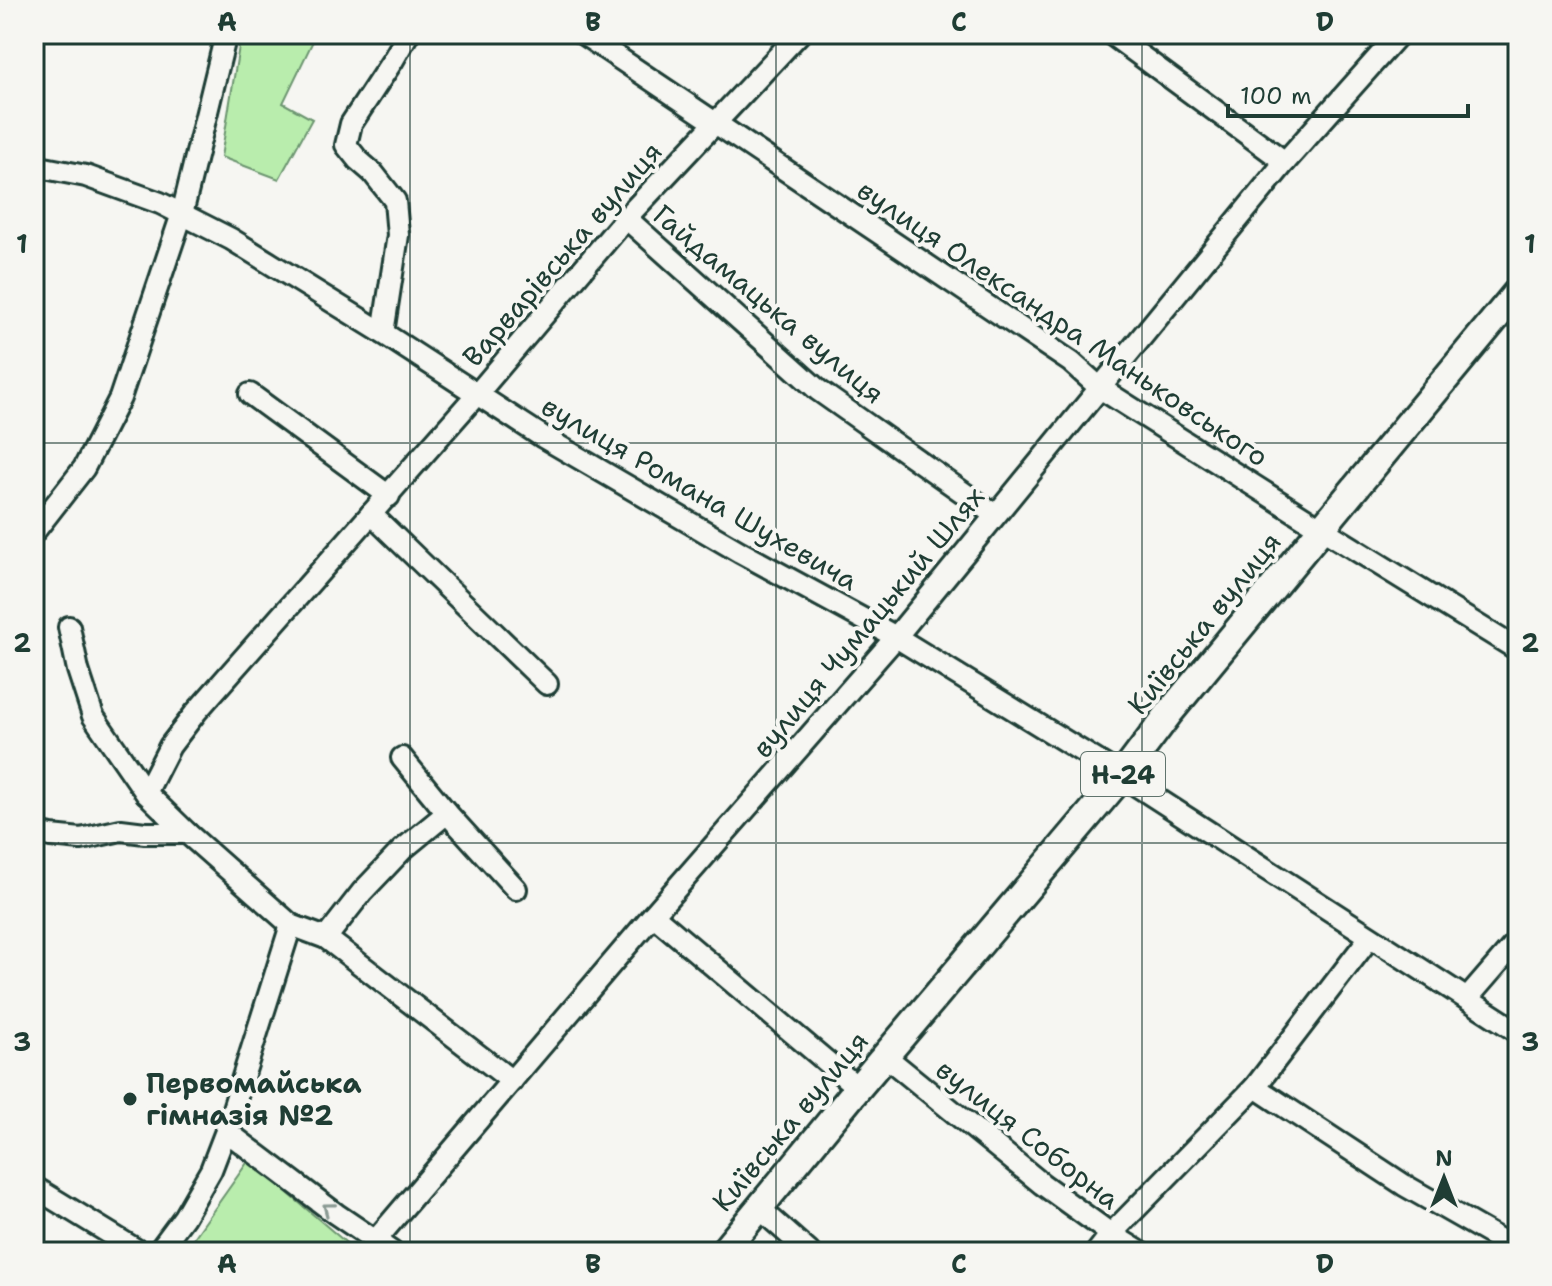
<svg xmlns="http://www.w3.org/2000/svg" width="1552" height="1286" font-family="'Shantell Sans',sans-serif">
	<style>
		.green { fill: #b9edad; stroke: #6c9570; stroke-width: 2 }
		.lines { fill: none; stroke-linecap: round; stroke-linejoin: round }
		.minor-casing { stroke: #1f3d34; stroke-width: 26 }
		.major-casing { stroke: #1f3d34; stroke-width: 32 }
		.minor { stroke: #f6f6f2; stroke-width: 20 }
		.major { stroke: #f6f6f2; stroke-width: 26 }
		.oneway { stroke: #8a9a93 }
		.grid { fill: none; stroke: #1f3d34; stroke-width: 2; stroke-opacity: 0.55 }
		.poi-dot { fill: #1f3d34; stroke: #f6f6f2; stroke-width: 3 }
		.labels { text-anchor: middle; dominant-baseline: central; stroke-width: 8; stroke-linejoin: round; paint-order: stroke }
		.shield { fill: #f6f6f2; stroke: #60746d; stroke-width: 2 }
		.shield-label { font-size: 26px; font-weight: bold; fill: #1f3d34 }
		.street-label { font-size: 28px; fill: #1f3d34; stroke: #f6f6f2 }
		.poi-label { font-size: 28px; font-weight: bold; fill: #1f3d34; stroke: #f6f6f2; text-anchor: start }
		.neatline { fill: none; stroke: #1f3d34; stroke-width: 3 }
		.grid-label { font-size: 26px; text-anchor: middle; font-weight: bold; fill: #1f3d34 }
	</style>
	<rect width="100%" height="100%" fill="#f6f6f2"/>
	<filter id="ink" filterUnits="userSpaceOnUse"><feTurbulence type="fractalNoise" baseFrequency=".0125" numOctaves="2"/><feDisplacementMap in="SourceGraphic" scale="16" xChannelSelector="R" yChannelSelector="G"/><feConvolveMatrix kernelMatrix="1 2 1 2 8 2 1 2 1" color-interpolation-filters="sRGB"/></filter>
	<g filter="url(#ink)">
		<!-- green -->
		<g class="green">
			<path d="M241,34H307L313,41L283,103L312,119L279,179L221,157Z"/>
			<path d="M249,1160L357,1252H184Z"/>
		</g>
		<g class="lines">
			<defs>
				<g id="minor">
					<path d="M583,34L1071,362L1100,388L1322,529L1518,650"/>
					<path d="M1111,34L1285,162"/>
					<path d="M34,166L86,176L160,203L231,239L383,333L543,437L740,552L896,637L1122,776L1518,1032"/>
					<path d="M626,218L818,390L995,515"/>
					<path d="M383,333L398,235L395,201L373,173L358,160L346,145L351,124L393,60L408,34"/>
					<path d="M250,394L389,496"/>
					<path d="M371,514L547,684"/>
					<path d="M34,532L84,468L120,398L182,214L226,34"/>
					<path d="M69,627L78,670L93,716L146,793L187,833L291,925L326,938L512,1081"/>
					<path d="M402,758L447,813L516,889"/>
					<path d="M146,793L170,746L196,712L478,393L626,218L799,34"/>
					<path d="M34,832L51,836L81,839L121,830L145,833H187"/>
					<path d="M653,915L858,1088"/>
					<path d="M326,938L362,892L402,850L447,813"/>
					<path d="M1467,999L1518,940"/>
					<path d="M885,1056L1042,1184L1111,1234L1140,1252"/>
					<path d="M1255,1087L1404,1185L1518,1250"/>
					<path d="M226,1131L336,1214L392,1252"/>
					<path d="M34,1187L140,1252"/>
					<path d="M758,1207L809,1252"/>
					<path d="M375,1241L653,915L896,637L1285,162L1399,34"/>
					<path d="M158,1252L184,1217L211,1170L226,1131L291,925"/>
					<path d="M1097,1252L1111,1234L1255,1087L1370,937"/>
				</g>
				<path id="major" d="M723,1252L858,1088L1122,776L1170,712L1518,291"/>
			</defs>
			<!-- minor casing -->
			<use href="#minor" class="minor-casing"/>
			<!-- major casing -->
			<use href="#major" class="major-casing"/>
			<!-- minor -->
			<use href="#minor" class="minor"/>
			<!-- major -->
			<use href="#major" class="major"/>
		</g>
		<!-- one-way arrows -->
		<defs><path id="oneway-chevron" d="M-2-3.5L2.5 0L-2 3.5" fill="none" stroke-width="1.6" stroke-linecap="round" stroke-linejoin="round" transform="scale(2)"/></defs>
		<use class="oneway" href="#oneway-chevron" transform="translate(328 1208) rotate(-143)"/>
	</g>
	<!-- grid -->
	<path class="grid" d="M410,34V1252M776,34V1252M1142,34V1252M34,443H1518M34,843H1518"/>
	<!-- markers -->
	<circle class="poi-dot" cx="130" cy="1099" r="8"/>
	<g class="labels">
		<!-- shield labels -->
		<rect class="shield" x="1081" y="752" width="84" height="44" rx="6"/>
		<g class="shield-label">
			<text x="1123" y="774">Н-24</text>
		</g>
		<!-- street labels -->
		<g class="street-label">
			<text transform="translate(562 254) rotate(-49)">Варварівська вулиця</text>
			<text transform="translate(769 304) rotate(40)">Гайдамацька вулиця</text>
			<text transform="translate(1063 323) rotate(34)">вулиця Олександра Маньковського</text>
			<text transform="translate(700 493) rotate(30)">вулиця Романа Шухевича</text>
			<text transform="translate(868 622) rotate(-50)">вулиця Чумацький Шлях</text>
			<text transform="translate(1204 623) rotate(-51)">Київська вулиця</text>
			<text transform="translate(790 1121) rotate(-50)">Київська вулиця</text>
			<text transform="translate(1028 1134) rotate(38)">вулиця Соборна</text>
		</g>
		<!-- poi labels -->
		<g class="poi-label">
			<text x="146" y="1083">Первомайська<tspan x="146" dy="32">гімназія №2</tspan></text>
		</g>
	</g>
	<!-- margin -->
	<rect width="1552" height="1286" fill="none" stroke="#f6f6f2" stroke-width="88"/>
	<!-- north arrow -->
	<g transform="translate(1444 1178)" stroke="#f6f6f2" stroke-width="6" paint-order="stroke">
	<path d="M0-6L14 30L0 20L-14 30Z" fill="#1f3d34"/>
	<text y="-12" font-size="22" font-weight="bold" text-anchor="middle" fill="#1f3d34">N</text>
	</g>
	<!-- scale -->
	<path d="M1228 104v12h240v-12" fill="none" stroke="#1f3d34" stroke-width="4"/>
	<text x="1240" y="104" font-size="24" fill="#1f3d34" stroke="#f6f6f2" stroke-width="6" paint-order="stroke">100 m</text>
	<rect x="44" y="44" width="1464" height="1198" class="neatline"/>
	<g class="grid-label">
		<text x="227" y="31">A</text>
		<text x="593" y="31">B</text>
		<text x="959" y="31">C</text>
		<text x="1325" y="31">D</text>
		<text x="22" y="253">1</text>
		<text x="1530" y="253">1</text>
		<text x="22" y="652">2</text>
		<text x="1530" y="652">2</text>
		<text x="22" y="1051">3</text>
		<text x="1530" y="1051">3</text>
		<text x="227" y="1273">A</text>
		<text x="593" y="1273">B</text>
		<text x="959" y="1273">C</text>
		<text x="1325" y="1273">D</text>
	</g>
</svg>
